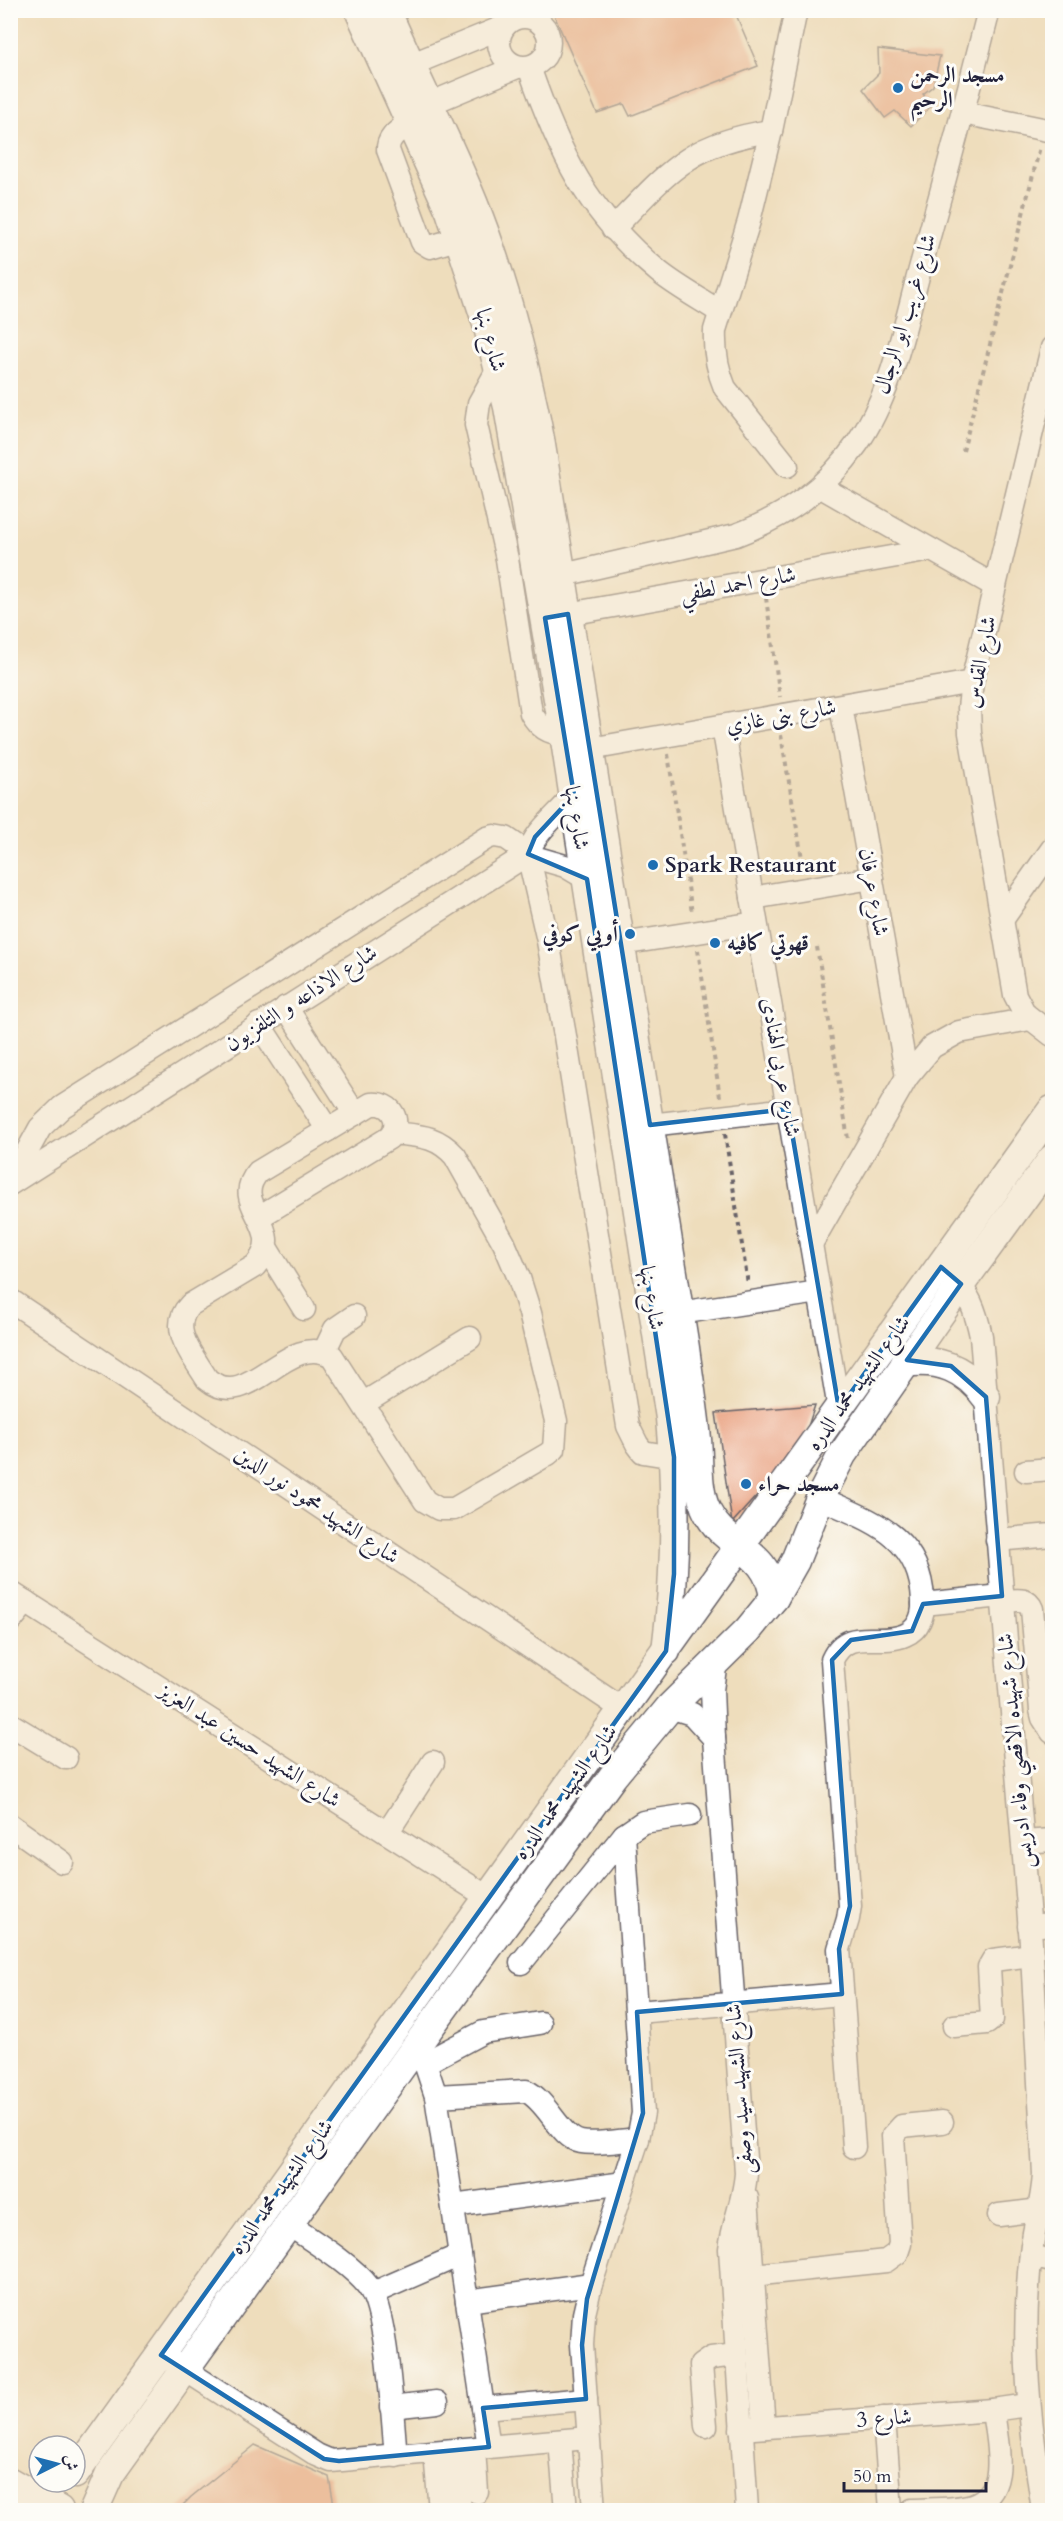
<svg xmlns="http://www.w3.org/2000/svg" width="1063" height="2521" font-family="Cardo,Amiri,serif">
	<style>
		.building { fill: #e89b79 }
		.lines { fill: none; stroke-linecap: round; stroke-linejoin: round }
		.minor-casing { stroke: #696368; stroke-width: 25 }
		.major-casing { stroke: #696368; stroke-width: 31 }
		.path { stroke: #696368; stroke-width: 4; stroke-dasharray: 4.5 4.5; stroke-linecap: butt }
		.minor { stroke: #fff; stroke-width: 22 }
		.major { stroke: #fff; stroke-width: 28 }
		.marked { fill: none; stroke: #1f6fb2; stroke-width: 4.5; stroke-linejoin: round }
		.poi-dot { fill: #1f6fb2; stroke: #fdfcf7; stroke-width: 2 }
		.labels { text-anchor: middle; dominant-baseline: central; stroke-width: 6; stroke-linejoin: round; paint-order: stroke }
		.poi-label { font-size: 22px; font-weight: bold; fill: #22223b; stroke: #fdfcf7; text-anchor: start }
		.street-label { font-size: 22px; fill: #22223b; stroke: #fdfcf7 }
	</style>
	<rect width="100%" height="100%" fill="#fdfcf7"/>
	<filter id="ink" filterUnits="userSpaceOnUse"><feTurbulence type="fractalNoise" baseFrequency=".0167" numOctaves="2"/><feDisplacementMap in="SourceGraphic" scale="12" xChannelSelector="R" yChannelSelector="G"/><feConvolveMatrix kernelMatrix="1 2 1 2 8 2 1 2 1" color-interpolation-filters="sRGB"/></filter>
	<filter id="wash" filterUnits="userSpaceOnUse"><feTurbulence type="fractalNoise" baseFrequency=".008" numOctaves="4" result="noise"/><feDisplacementMap in="SourceGraphic" scale="24" xChannelSelector="R" yChannelSelector="G"/><feGaussianBlur stdDeviation="1.35" result="paint"/><feColorMatrix in="noise" values="0 0 0 0 0 0 0 0 0 0 0 0 0 0 0 0 0 1.4 0 .05"/><feComposite in="paint" operator="in"/></filter>
	<g filter="url(#wash)">
		<rect width="100%" height="100%" fill="#eeddbc"/>
		<g id="blocks">
			<!-- building -->
			<g class="building">
				<path d="M552,10H734L758,66L630,116L624,104L597,113Z"/>
				<path d="M878,49L940,56L933,86L923,94L931,106L911,126L895,111L885,118L863,89L879,73Z"/>
				<path d="M815,1405L802,1445L732,1523L716,1413Z"/>
				<path d="M255,2445L329,2477L335,2510H178L191,2497Z"/>
			</g>
		</g>
	</g>
	<g filter="url(#ink)">
		<use href="#blocks" fill-opacity="0" stroke="#696368" stroke-width="1.5"/>
		<g class="lines">
			<defs>
				<g id="minor">
					<circle cx="524" cy="42" r="25"/>
					<path d="M410,65L503,27"/>
					<path d="M529,67C559,153 587,213 659,272C678,287 700,299 720,312"/>
					<path d="M429,104L517,67"/>
					<path d="M963,113L1052,131"/>
					<path d="M409,123C400,130 387,137 388,150L422,242L430,247L460,238"/>
					<path d="M613,229C668,172 689,143 771,131"/>
					<path d="M1052,348L972,682L969,708L970,733L1015,995L1025,1014L1052,1035"/>
					<path d="M499,367L479,403L476,425L507,559L531,713C539,727 548,733 564,734"/>
					<path d="M787,466L725,388C717,369 714,351 715,330L749,221L771,131L796,10"/>
					<path d="M821,487L995,586"/>
					<path d="M546,579L736,535C787,516 826,488 857,444C892,394 904,327 920,269C944,183 967,97 989,10"/>
					<path d="M551,617L931,550"/>
					<path d="M841,706L907,1077"/>
					<path d="M723,726L839,1409"/>
					<path d="M590,749L972,682"/>
					<path d="M528,854L548,941L565,1036L628,1426L637,1444L643,1452L674,1457"/>
					<path d="M752,898L872,878"/>
					<path d="M1002,920L1052,849"/>
					<path d="M621,944L756,923"/>
					<path d="M286,1007L355,1114"/>
					<path d="M259,1024L328,1130"/>
					<path d="M650,1125L788,1109"/>
					<path d="M10,1183L40,1128L62,1107L487,838L494,836L506,838L534,857L565,866L587,879"/>
					<path d="M10,1184L528,854C535,830 559,815 574,795"/>
					<path d="M259,1217L389,1138C403,1122 392,1102 371,1104L258,1172C228,1206 290,1227 255,1266L190,1305C167,1328 194,1357 207,1379C249,1415 286,1330 332,1356L425,1501L439,1509H454L548,1454L554,1449L556,1421L530,1313L519,1278L504,1243L455,1156C436,1135 419,1136 393,1133"/>
					<path d="M811,1244L907,1077L932,1047L959,1032L1030,1019"/>
					<path d="M267,1249L304,1309"/>
					<path d="M949,1274C969,1291 976,1312 981,1336L1032,1955L1044,2174C1043,2195 1038,2213 1034,2233C1031,2250 1029,2269 1028,2287C1022,2363 1032,2436 1043,2510"/>
					<path d="M10,1300L624,1710"/>
					<path d="M679,1313L819,1292"/>
					<path d="M324,1352L335,1329L354,1316"/>
					<path d="M364,1403L470,1338"/>
					<path d="M1026,1471L1052,1469"/>
					<path d="M820,1498C871,1521 920,1535 923,1600C924,1615 919,1629 905,1635C878,1647 848,1625 832,1660L850,1906L848,1919L839,1949L854,2147"/>
					<path d="M997,1540L1052,1535"/>
					<path d="M10,1592L489,1898"/>
					<path d="M1003,1601C1014,1601 1027,1596 1032,1609L1041,1710L1043,1718L1052,1732"/>
					<path d="M923,1604L1002,1596"/>
					<path d="M10,1622L26,1602"/>
					<path d="M716,1660L712,1690L714,1738L746,2172C745,2198 733,2222 730,2249L747,2510"/>
					<path d="M670,1707L692,1714L714,1738"/>
					<path d="M10,1724L66,1758"/>
					<path d="M10,1825L62,1862"/>
					<path d="M387,1833L433,1762"/>
					<path d="M1023,1842L1052,1840"/>
					<path d="M1029,1926L1052,1924"/>
					<path d="M521,1963L624,1835L643,1822L690,1815"/>
					<path d="M637,2012L842,1994"/>
					<path d="M954,2026L987,2023L992,2019L989,1967L993,1960L1032,1955"/>
					<path d="M414,2049L425,2063L436,2096L489,2447"/>
					<path d="M425,2063L483,2032L540,2023"/>
					<path d="M436,2096L526,2091C547,2100 560,2138 581,2142C598,2145 621,2140 638,2139"/>
					<path d="M747,2198L764,2427"/>
					<path d="M453,2206L624,2183"/>
					<path d="M999,2215L1040,2210"/>
					<path d="M288,2224C311,2240 351,2264 368,2286C388,2312 392,2418 396,2456"/>
					<path d="M1031,2256L1052,2261"/>
					<path d="M753,2275L886,2261L897,2253L900,2244L893,2136L902,2126L942,2122"/>
					<path d="M373,2293L460,2255"/>
					<path d="M467,2301L591,2284"/>
					<path d="M173,2362L317,2455L331,2461L588,2438"/>
					<path d="M391,2407L437,2402"/>
					<path d="M483,2408L586,2399"/>
					<path d="M884,2418L891,2510"/>
					<path d="M706,2426L701,2365L711,2358L736,2355"/>
					<path d="M741,2429L993,2410L1028,2405"/>
					<path d="M560,2441L566,2510"/>
					<path d="M474,2449L477,2492"/>
					<path d="M455,2451L460,2510"/>
					<path d="M435,2453L440,2510"/>
					<path d="M594,2510L582,2345L584,2314L591,2284L638,2139L643,2113L624,1835"/>
					<path d="M912,2510C931,2509 954,2510 972,2505C1012,2493 996,2441 993,2410"/>
				</g>
				<g id="major">
					<path d="M359,10L450,211L488,327L508,407L564,734L670,1418C677,1496 676,1573 666,1651"/>
					<path d="M386,10C414,74 446,137 473,202C504,278 524,358 540,439L685,1348C689,1378 694,1409 697,1439C699,1461 697,1486 705,1507C723,1550 768,1546 774,1598"/>
					<path d="M905,1363C939,1358 965,1368 986,1397"/>
					<path d="M75,2474L1052,1110"/>
					<path d="M10,2482L59,2510"/>
					<path d="M94,2510L110,2474L414,2049L613,1776L670,1707L748,1630L774,1598L795,1561L820,1498L842,1455L961,1284L1052,1159"/>
				</g>
			</defs>
			<!-- minor casing -->
			<use href="#minor" class="minor-casing"/>
			<!-- major casing -->
			<use href="#major" class="major-casing"/>
			<!-- path -->
			<g class="path">
				<path d="M963,451L1040,147"/>
				<path d="M766,598L780,697"/>
				<path d="M781,735L804,870"/>
				<path d="M668,754L692,913"/>
				<path d="M817,947L848,1139"/>
				<path d="M698,950L720,1097"/>
				<path d="M725,1134L748,1284"/>
			</g>
			<!-- minor -->
			<use href="#minor" class="minor"/>
			<!-- major -->
			<use href="#major" class="major"/>
		</g>
	</g>
	<!-- marked area -->
	<path d="M0 0H1063V2521H0ZM568,614L650,1125L788,1109L839,1409L941,1267L961,1284L907,1360L951,1366L986,1397L1002,1596L923,1604L912,1631L851,1640L832,1660L850,1906L839,1949L842,1994L637,2012L643,2113L587,2299L582,2345L586,2399L483,2408L489,2447L339,2461L324,2459L161,2355L666,1651L674,1574V1457L587,879L528,854L535,837L574,795L545,618Z" fill="#eeddbc" fill-opacity=".55" fill-rule="evenodd"/>
	<path class="marked" d="M568,614L650,1125L788,1109L839,1409L941,1267L961,1284L907,1360L951,1366L986,1397L1002,1596L923,1604L912,1631L851,1640L832,1660L850,1906L839,1949L842,1994L637,2012L643,2113L587,2299L582,2345L586,2399L483,2408L489,2447L339,2461L324,2459L161,2355L666,1651L674,1574V1457L587,879L528,854L535,837L574,795L545,618Z"/>
	<!-- markers -->
	<g class="poi-dot">
		<circle cx="898" cy="88" r="6"/>
		<circle cx="653" cy="865" r="6"/>
		<circle cx="630" cy="934" r="6"/>
		<circle cx="715" cy="943" r="6"/>
		<circle cx="746" cy="1484" r="6"/>
	</g>
	<g class="labels">
		<!-- poi labels -->
		<g class="poi-label">
			<text x="910" y="75">مسجد الرحمن<tspan x="910" dy="25">الرحيم</tspan></text>
			<text x="665" y="865">Spark Restaurant</text>
			<text x="618" y="934" text-anchor="end">أويي كوفي</text>
			<text x="727" y="943">قهوتي كافيه</text>
			<text x="758" y="1484">مسجد حراء</text>
		</g>
		<!-- street labels -->
		<g class="street-label">
			<text transform="translate(905 314) rotate(-73)">شارع غريب ابو الرجال</text>
			<text transform="translate(491 340) rotate(75)">شارع بنها</text>
			<text transform="translate(738 584) rotate(-10)">شارع احمد لطفي</text>
			<text transform="translate(980 662) rotate(-79)">شارع القدس</text>
			<text transform="translate(781 716) rotate(-10)">شارع بنى غازي</text>
			<text transform="translate(577 818) rotate(81)">شارع بنها</text>
			<text transform="translate(874 892) rotate(80)">شارع عرفان</text>
			<text transform="translate(301 998) rotate(-33)">شارع الاذاعه و التلفزيون</text>
			<text transform="translate(781 1067) rotate(80)">شارع عربى الهنادى</text>
			<text transform="translate(652 1298) rotate(81)">شارع بنها</text>
			<text transform="translate(858 1383) rotate(-54)">شارع الشهيد محمد الدره</text>
			<text transform="translate(317 1505) rotate(34)">شارع الشهيد محمود نور الدين</text>
			<text transform="translate(250 1745) rotate(33)">شارع الشهيد حسين عبد العزيز</text>
			<text transform="translate(1015 1751) rotate(-95)">شارع شهيده الاقصي وفاء ادريس</text>
			<text transform="translate(565 1792) rotate(-54)">شارع الشهيد محمد الدره</text>
			<text transform="translate(739 2089) rotate(-94)">شارع الشهيد سيد وصفى</text>
			<text transform="translate(281 2187) rotate(-54)">شارع الشهيد محمد الدره</text>
			<text transform="translate(884 2418) rotate(-4)">شارع 3</text>
		</g>
	</g>
	<!-- margin -->
	<rect width="1063" height="2521" fill="none" stroke="#fdfcf7" stroke-width="36"/>
	<!-- north arrow -->
	<g transform="translate(57 2464) rotate(84)"><circle r="28" fill="#fdfcf7" stroke="#a5a5ac" stroke-width="1.5"/>
	<path d="M0-4.5L10 22L0 15L-10 22Z" fill="#1f6fb2"/>
	<text y="-9" font-size="16" font-weight="bold" text-anchor="middle" fill="#22223b">ش</text>
	</g>
	<!-- scale -->
	<path d="M844 2482v9h142v-9" fill="none" stroke="#22223b" stroke-width="3"/>
	<text x="853" y="2482" font-size="18" fill="#22223b" stroke="#fdfcf7" stroke-width="4.5" paint-order="stroke">50 m</text>
</svg>
